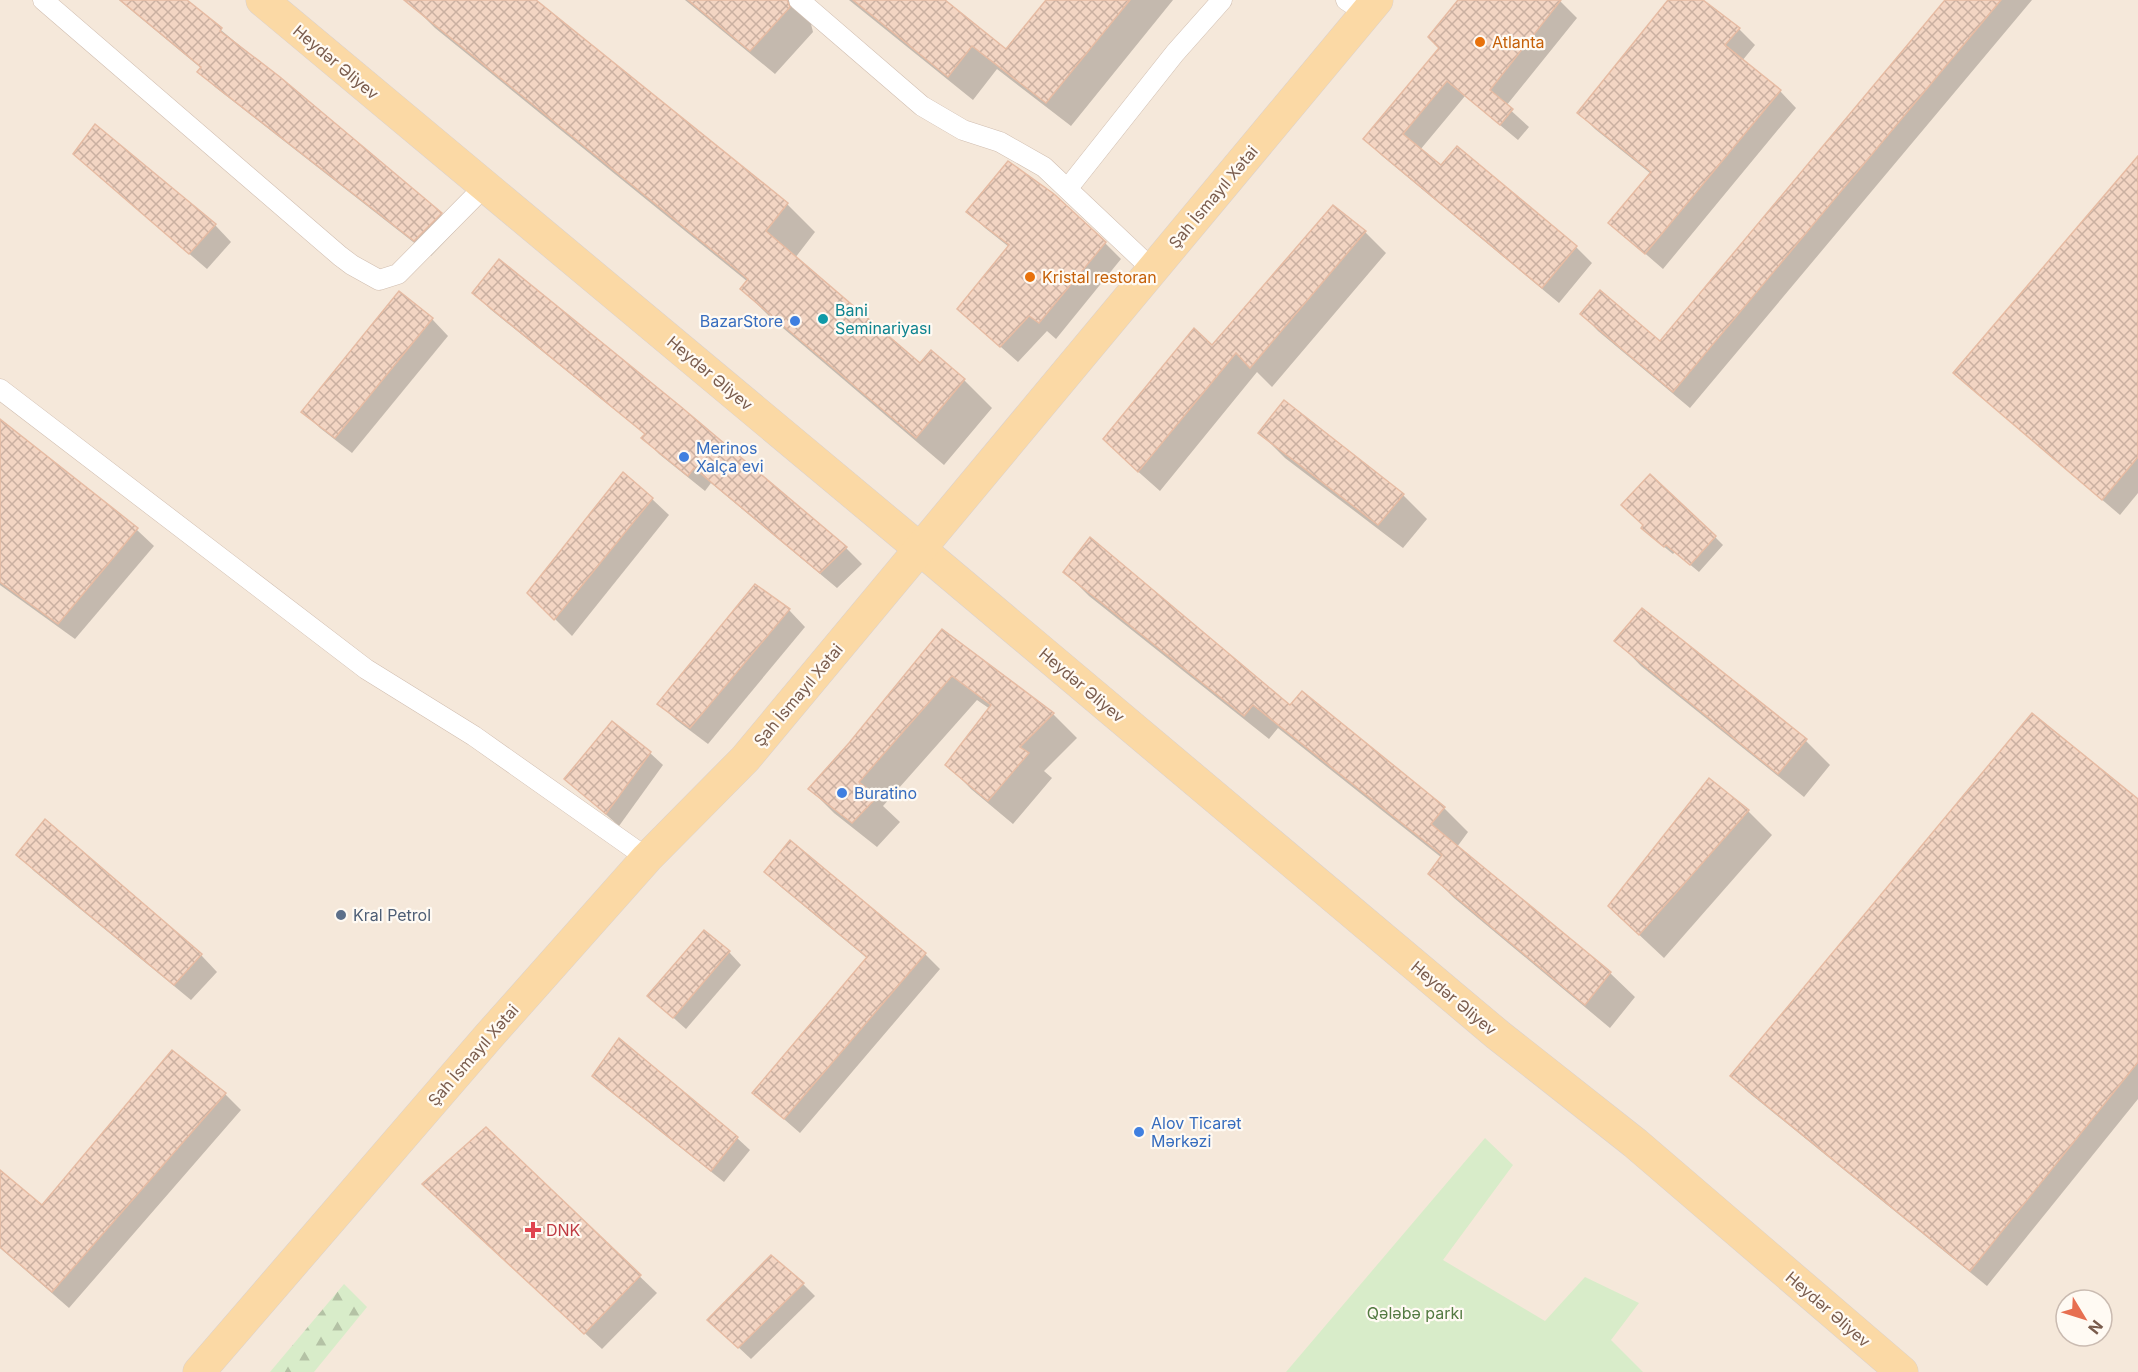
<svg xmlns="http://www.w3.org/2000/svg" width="2138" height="1372" font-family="Inter,sans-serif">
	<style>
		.residential { fill: #f5e8da; fill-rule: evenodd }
		.green { fill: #d8ecc9 }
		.forest { fill: url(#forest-firs) }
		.shadow { fill: #0003 }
		.building { fill: url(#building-cross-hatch); stroke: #e6bba3; stroke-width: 1.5 }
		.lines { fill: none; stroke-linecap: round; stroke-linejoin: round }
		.minor-casing { stroke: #d1beb0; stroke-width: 21 }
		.primary-casing { stroke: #dad1cd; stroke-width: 33 }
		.minor { stroke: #fff; stroke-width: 20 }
		.primary { stroke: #fbd9a5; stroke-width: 32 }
		.food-dot { fill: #e8710a; stroke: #fffaf3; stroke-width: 2 }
		.culture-dot { fill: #0f9aa8; stroke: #fffaf3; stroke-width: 2 }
		.shop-dot { fill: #3f7fe0; stroke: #fffaf3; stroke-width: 2 }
		.service-dot { fill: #5c6f8a; stroke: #fffaf3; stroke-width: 2 }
		.health-dot { fill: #e0444e; stroke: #fffaf3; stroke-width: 2 }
		.labels { text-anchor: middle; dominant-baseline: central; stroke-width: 4.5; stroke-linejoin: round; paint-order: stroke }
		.food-label { font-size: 16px; fill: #c56008; stroke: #fffaf3; text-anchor: start }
		.street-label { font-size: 16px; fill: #7a5c4d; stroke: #fffaf3 }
		.culture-label { font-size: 16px; fill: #0d838f; stroke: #fffaf3; text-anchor: start }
		.shop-label { font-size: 16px; fill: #366cbe; stroke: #fffaf3; text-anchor: start }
		.service-label { font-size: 16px; fill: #4e5e75; stroke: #fffaf3; text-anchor: start }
		.health-label { font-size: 16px; fill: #be3a42; stroke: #fffaf3; text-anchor: start }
		.park-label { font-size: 16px; fill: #537a41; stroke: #fffaf3 }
	</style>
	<defs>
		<pattern id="forest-firs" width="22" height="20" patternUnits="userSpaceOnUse" patternTransform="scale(1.5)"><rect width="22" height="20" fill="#d8ecc9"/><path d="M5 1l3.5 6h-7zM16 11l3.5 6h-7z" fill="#b4c2a5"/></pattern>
		<pattern id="building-cross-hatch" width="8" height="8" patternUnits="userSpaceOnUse" patternTransform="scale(1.5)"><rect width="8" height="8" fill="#f3d5c3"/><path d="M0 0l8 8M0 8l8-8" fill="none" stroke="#cab0a1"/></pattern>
	</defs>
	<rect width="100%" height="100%" fill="#fdf6ec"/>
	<!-- residential -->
	<path class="residential" d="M0,0H2138V1372H0ZM2066,1300H2102V1336H2066Z"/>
	<!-- green -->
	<path class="green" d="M1485,1138L1513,1165L1443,1260L1545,1321L1585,1277L1639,1303L1611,1340L1643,1372H1286Z"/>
	<!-- forest -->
	<path class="forest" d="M344,1284L367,1307L314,1372H270Z"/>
	<!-- shadow -->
	<g class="shadow">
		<path d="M119,0H185L441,214L456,230L431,256L215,87L199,71L202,69Z"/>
		<path d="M407,0H534L787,204L815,232L795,258L920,365L931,352L964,380L992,408L944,465L770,317L742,289L748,282L435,28Z"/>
		<path d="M685,0H794L813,19L811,24L813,32L775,74Z"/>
		<path d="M849,0H943L1007,51L1048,0H1173L1071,126L997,69L973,100Z"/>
		<path d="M1460,0H1559L1577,18L1506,106L1529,127L1518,140L1465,96L1420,150L1442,167L1576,247L1592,263L1559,303L1381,155L1365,139L1440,48Z"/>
		<path d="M1670,0H1701L1739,29L1755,45L1742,61L1780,91L1796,108L1663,269L1610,223L1651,174L1595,129L1579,113Z"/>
		<path d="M1947,0H2032L1690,408L1598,331L1582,314L1660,343Z"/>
		<path d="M75,154L215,225L231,242L207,269L92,170Z"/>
		<path d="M2138,158V493L2120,515L1972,389L1955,373Z"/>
		<path d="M1333,207L1365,232L1386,253L1272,387L1257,372L1160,491L1125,460L1212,347Z"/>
		<path d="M968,212L1105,243L1121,259L1056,339L1047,331L1018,362L976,325L1009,247L985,228Z"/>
		<path d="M474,293L679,407L846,548L862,564L837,588L711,483L705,491L659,454L644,438L646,435L490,309Z"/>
		<path d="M432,319L448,336L352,453L320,428L303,412Z"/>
		<path d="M0,421L137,530L154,546L75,639L0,585Z"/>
		<path d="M1260,433L1403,495L1427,519L1403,548L1285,458Z"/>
		<path d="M652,499L669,515L572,636L529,593Z"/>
		<path d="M1651,536L1715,537L1723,545L1699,572L1675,552L1673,554Z"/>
		<path d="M1065,572L1290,707L1444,808L1468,832L1457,847L1610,973L1635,997L1610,1028L1454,898L1430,874L1442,858L1278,728L1269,739L1089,596Z"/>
		<path d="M789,610L805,627L708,744L676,720L659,704Z"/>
		<path d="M1642,610L1806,741L1830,765L1804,797L1641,666L1617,641Z"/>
		<path d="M942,631L1053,714L1077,738L1044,771L1052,778L1013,824L971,789L947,764L990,709L977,700L883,806L900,822L877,847L834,813L810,789L850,744Z"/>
		<path d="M650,753L663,765L619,826L566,779Z"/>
		<path d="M2138,801V1099L1987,1286L1748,1092L1732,1076Z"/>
		<path d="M1748,811L1772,835L1664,958L1634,930Z"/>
		<path d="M790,842L925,954L940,969L800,1133L754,1093L868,959L781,887L766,872Z"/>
		<path d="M18,854L201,955L217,972L191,1000L34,871Z"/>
		<path d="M729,952L741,965L686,1029L649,996Z"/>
		<path d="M594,1076L737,1138L750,1150L724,1182L606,1088Z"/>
		<path d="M225,1094L241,1110L69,1308L0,1248V1172L42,1207Z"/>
		<path d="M486,1129L657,1293L602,1349L441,1201Z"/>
		<path d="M803,1284L815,1296L751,1359L722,1332Z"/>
	</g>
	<!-- building -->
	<g class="building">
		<path d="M120,0H187L222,28L220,31L280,77L442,213L414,241L197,72L201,67Z"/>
		<path d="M404,0H536L788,203L766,231L920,363L931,350L965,379L916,438L740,289L748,279Z"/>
		<path d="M688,0H787L790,7L750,51Z"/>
		<path d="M853,0H945L1006,49L1046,0H1130L1046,103L972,46L948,77Z"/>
		<path d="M1458,0H1561L1490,90L1513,109L1500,125L1447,81L1403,134L1441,165L1457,146L1577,246L1542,288L1363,139L1439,48L1428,37Z"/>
		<path d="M1668,0H1703L1740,28L1725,45L1781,90L1645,254L1608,223L1651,172L1577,113Z"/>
		<path d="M1945,0H2001L1673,392L1580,314L1600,290L1660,341Z"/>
		<path d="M95,124L216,224L189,254L73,154Z"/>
		<path d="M2138,156V457L2102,500L1953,373Z"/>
		<path d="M1008,161L1054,194L1106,242L1039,323L1029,316L1000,347L957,309L1009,245L966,212Z"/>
		<path d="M1333,205L1366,231L1250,368L1236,353L1138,472L1103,439L1194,328L1212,345Z"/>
		<path d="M499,259L680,406L847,547L820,573L694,468L688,476L641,438L645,434L472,293Z"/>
		<path d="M399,291L433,318L335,438L301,412Z"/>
		<path d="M1284,400L1404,494L1378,525L1258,433Z"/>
		<path d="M0,419L138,528L58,624L0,582Z"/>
		<path d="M623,472L653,498L554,620L527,593Z"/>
		<path d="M1650,474L1716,536L1690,565L1666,545L1664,547L1641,528L1643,525L1621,505Z"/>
		<path d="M1090,537L1290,705L1302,691L1445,807L1431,824L1611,972L1585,1005L1428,874L1442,855L1253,705L1244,716L1063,572Z"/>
		<path d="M755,584L790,609L690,728L657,704Z"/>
		<path d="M1642,608L1807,739L1778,774L1614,641Z"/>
		<path d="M942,629L1054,713L1020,747L1029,753L988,801L945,765L991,705L952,676L859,782L877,797L852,823L808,789L849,743Z"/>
		<path d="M2032,713L2138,799V1062L1970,1271L1730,1076Z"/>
		<path d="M612,721L651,752L606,814L564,779Z"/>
		<path d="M1709,778L1749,810L1639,935L1608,906Z"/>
		<path d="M45,819L202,954L174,985L16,855Z"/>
		<path d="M790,840L926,953L784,1119L752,1093L867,957L764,872Z"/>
		<path d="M704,930L730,951L673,1018L647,996Z"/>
		<path d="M619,1038L738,1137L711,1171L592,1076Z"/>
		<path d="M172,1050L226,1093L52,1292L0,1247V1170L42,1205Z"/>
		<path d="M486,1127L641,1275L584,1334L422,1184Z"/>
		<path d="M771,1255L804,1283L738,1348L707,1320Z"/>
	</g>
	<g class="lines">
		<defs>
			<g id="minor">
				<path d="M43,0L340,256L352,265L379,280L398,274L485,186"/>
				<path d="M799,0L922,106L963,130L1000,142L1044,167L1152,269"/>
				<path d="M1346,0L1366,13"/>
				<path d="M1068,188L1175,53L1222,0"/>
				<path d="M0,389L366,669L474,736L647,858"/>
			</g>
			<g id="primary">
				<path d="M262,0L920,549L1498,1035L1635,1143L1902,1372"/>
				<path d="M199,1372L488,1037L647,858L745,759L1377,0"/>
			</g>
		</defs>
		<!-- minor casing -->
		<use href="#minor" class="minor-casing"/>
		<!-- primary casing -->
		<use href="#primary" class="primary-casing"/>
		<!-- minor -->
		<use href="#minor" class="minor"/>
		<!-- primary -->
		<use href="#primary" class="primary"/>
	</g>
	<!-- markers -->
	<g class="food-dot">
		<circle cx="1480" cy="42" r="6"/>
		<circle cx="1030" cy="277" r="6"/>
	</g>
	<circle class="culture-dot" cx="823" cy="319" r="6"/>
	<g class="shop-dot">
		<circle cx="795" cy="321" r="6"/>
		<circle cx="684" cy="457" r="6"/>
		<circle cx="842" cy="793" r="6"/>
		<circle cx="1139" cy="1132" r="6"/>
	</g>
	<circle class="service-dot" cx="341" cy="915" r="6"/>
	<path class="health-dot" d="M530 1221h6v6h6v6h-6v6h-6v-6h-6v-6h6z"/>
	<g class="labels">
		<!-- food labels -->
		<g class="food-label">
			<text x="1492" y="42">Atlanta</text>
			<text x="1042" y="277">Kristal restoran</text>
		</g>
		<!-- street labels -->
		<g class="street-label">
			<text transform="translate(336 62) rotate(40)">Heydər Əliyev</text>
			<text transform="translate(1213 197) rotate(-50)">Şah İsmayıl Xətai</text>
			<text transform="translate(710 373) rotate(40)">Heydər Əliyev</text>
			<text transform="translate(1082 685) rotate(40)">Heydər Əliyev</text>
			<text transform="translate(798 695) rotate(-50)">Şah İsmayıl Xətai</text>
			<text transform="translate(1454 998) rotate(40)">Heydər Əliyev</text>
			<text transform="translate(473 1055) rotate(-49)">Şah İsmayıl Xətai</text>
			<text transform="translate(1828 1309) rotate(41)">Heydər Əliyev</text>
		</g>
		<!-- culture labels -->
		<g class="culture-label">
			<text x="835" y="310">Bani<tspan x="835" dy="18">Seminariyası</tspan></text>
		</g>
		<!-- shop labels -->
		<g class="shop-label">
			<text x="783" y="321" text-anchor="end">BazarStore</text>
			<text x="696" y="448">Merinos<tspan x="696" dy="18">Xalça evi</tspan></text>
			<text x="854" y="793">Buratino</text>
			<text x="1151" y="1123">Alov Ticarət<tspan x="1151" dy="18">Mərkəzi</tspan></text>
		</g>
		<!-- service labels -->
		<g class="service-label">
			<text x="353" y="915">Kral Petrol</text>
		</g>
		<!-- health labels -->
		<g class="health-label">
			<text x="546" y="1230">DNK</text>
		</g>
		<!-- park labels -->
		<g class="park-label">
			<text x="1415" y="1313">Qələbə parkı</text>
		</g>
	</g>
	<!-- north arrow -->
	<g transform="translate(2084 1318) rotate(128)"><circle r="28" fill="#fffaf3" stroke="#cabbb1" stroke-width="1.5"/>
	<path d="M0-4.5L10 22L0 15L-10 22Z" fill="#e76f51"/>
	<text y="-9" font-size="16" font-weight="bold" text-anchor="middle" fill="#7a5c4d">N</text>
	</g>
</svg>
